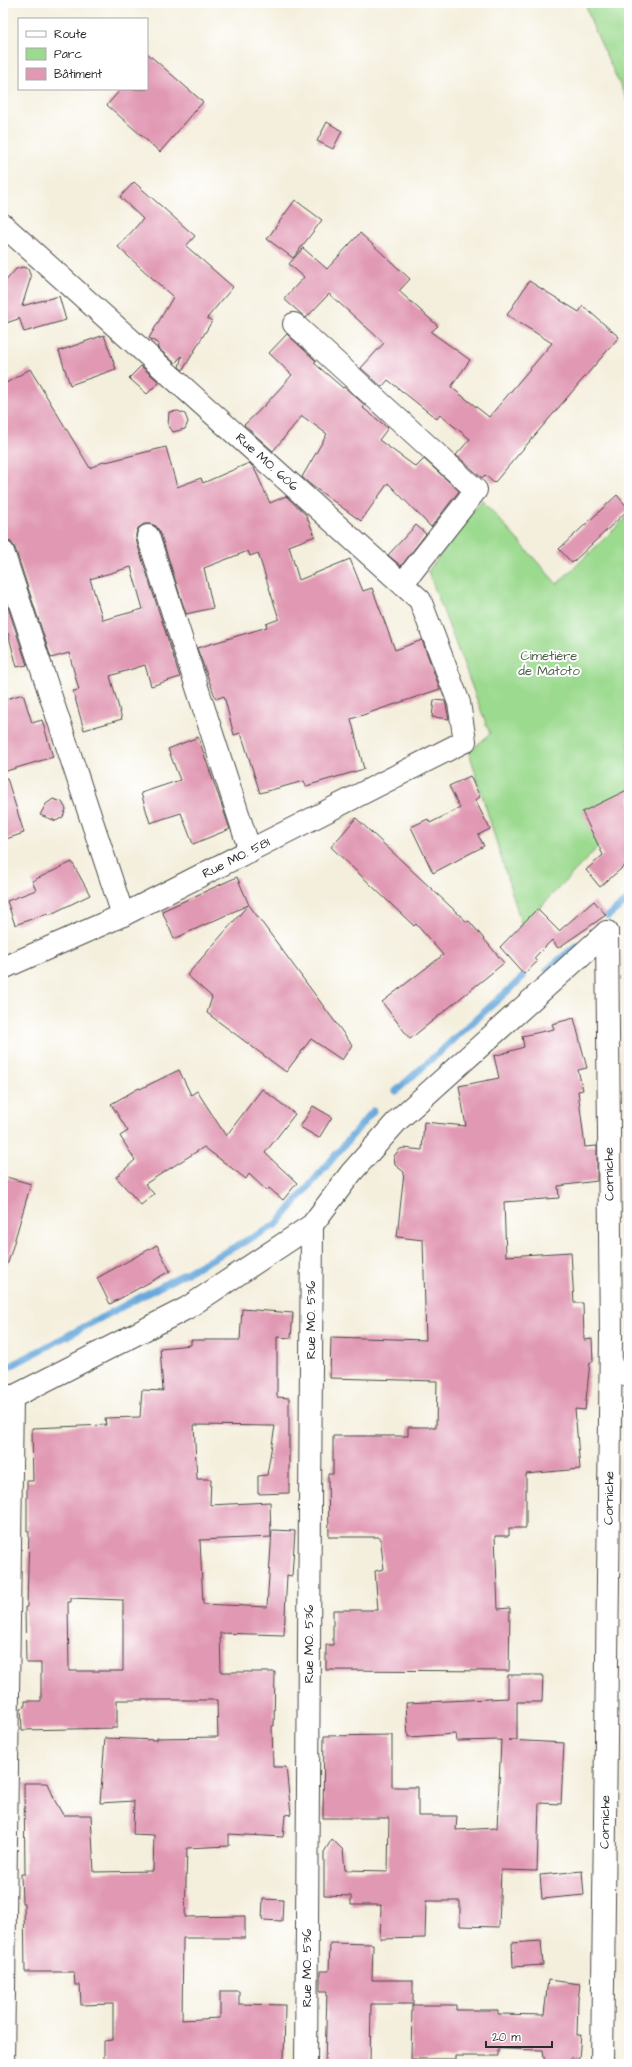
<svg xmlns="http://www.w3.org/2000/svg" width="632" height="2067" font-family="'Architects Daughter',sans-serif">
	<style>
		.green { fill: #9cda8f; stroke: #64825d }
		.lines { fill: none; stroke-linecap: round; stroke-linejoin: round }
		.stream { stroke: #68a8db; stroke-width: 7 }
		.building { fill: #e199b3; fill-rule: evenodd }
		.minor-casing { stroke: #494846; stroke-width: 24 }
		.minor { stroke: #fff; stroke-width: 22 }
		.labels { text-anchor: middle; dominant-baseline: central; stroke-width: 4; stroke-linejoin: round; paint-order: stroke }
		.street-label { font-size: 13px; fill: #2b2b2b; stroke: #fff }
		.park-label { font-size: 13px; fill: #4d6049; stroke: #fff }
	</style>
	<rect width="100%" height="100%" fill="#fff"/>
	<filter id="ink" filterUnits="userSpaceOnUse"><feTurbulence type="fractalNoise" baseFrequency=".025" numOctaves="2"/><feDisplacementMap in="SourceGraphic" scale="8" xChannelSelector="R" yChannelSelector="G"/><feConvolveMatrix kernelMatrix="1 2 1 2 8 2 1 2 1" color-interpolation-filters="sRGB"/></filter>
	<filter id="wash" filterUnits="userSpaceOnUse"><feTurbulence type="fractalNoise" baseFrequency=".012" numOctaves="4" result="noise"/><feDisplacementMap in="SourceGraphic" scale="16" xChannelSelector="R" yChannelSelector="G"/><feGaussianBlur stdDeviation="0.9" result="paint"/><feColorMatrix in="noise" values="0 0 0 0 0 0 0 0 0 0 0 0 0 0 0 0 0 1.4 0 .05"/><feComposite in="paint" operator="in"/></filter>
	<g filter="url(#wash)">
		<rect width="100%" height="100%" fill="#f4efdd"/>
		<!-- green -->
		<g class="green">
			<path d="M585,3H629V105L592,24Z"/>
			<path d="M482,500L557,584L629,515V815L522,926L469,752L490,734L428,571Z"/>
		</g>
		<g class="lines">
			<!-- stream -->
			<g class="stream">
				<path d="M608,916L629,899"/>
				<path d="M547,970L576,946"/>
				<path d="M396,1091L523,977"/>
				<path d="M3,1370L276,1225L373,1111"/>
			</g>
		</g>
		<g id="blocks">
			<!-- building -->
			<g class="building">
				<path d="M147,53L203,102L160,152L107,105L121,89H147Z"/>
				<path d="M327,122L342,131L333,149L317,141Z"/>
				<path d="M134,182L195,236L186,246L233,287L207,318L212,321L183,370L179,367L182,356L175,363L157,347L159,344L149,338L173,297L118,247L143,219L120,197Z"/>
				<path d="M295,200L322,220L293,258L267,239Z"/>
				<path d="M360,233L410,279L399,291L438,326L431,332L470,360L451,387L489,417L552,343L507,315L529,281L579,312L583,306L619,337L494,483L485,475L482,478L456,455L470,439L440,415L437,419L388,380L382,387L361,368L384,343L329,294L306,318L284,299L304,277L289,264L303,248L327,269Z"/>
				<path d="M23,267L28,269L31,277L22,306L59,296L66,320L24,332L19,317L18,319L3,324V284L16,269Z"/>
				<path d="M287,334L316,361L314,363L343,388L344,387L365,405L363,408L388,428L379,440L416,467L424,459L459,491L431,527L388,483L361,521L311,485L302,477L327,434L302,416L273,451L244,425L265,405L292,375L269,353Z"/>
				<path d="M104,335L116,369L70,385L59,351Z"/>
				<path d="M141,366L159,382L147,394L129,378Z"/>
				<path d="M30,369L90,468L105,461L106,462L166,447L177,487L201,478L203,483L249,463L254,468L270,503L286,496L306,515L315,536L289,546L299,580L350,559L363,591L372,588L395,650L422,640L440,689L351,719L364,769L306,786L304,781L260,793L241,733L234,735L224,696L216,699L197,648L267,627L266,624L279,619L258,553L250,556L248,551L204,568L213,608L186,614L160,532L156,526L150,524H144L138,528L136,534V540L180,677L151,686L145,665L110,676L122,719L84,730L73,691L79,690L69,653L51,658L15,548L11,542L3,540V385ZM131,567L143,609L103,620L90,579Z"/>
				<path d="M178,411L185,414L188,422L185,429L173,432L168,425L169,412Z"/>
				<path d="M617,495L629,509L572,563L559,549Z"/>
				<path d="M416,525L426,534L401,566L388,555Z"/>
				<path d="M3,592L27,665L17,667L8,633L3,634Z"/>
				<path d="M23,694L32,723L42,720L53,757L3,772V700Z"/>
				<path d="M434,700L445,701L449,719L432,717Z"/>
				<path d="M198,737L230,829L193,844L181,813L150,823L141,793L180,780L168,749Z"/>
				<path d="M470,776L480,797L475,800L490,829L478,835L484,846L433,873L411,827L428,819L430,823L460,808L449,786Z"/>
				<path d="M7,778L24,833L3,840V779Z"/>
				<path d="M629,789V862L600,887L586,870L603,855L582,812Z"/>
				<path d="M53,799L62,802L66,809L63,817L56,821L40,815L46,804Z"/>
				<path d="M356,818L467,922L469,921L504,963L410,1039L382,1002L443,955L416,924L414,926L331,847Z"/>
				<path d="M72,862L90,895L49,915L48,913L15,925L7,901L36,890L32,881Z"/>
				<path d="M237,877L249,905L352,1045L342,1060L311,1039L286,1072L207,1013L212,997L187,975L248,905L174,939L162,911Z"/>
				<path d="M594,901L606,915L558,948L552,940L534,958L537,962L524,974L500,947L537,909L559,931Z"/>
				<path d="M574,1018L587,1068L578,1070L583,1090L578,1091L585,1147L597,1146V1181L558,1186L559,1198L504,1202L506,1256L571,1252L574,1303H583L584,1340L592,1339L593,1362H590L585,1410L575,1409L580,1469L526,1474V1528H509V1536H495L498,1609L510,1608L509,1671L326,1670V1645H333V1610H378L375,1571L384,1569L380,1537H329L328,1474H333V1436H408V1427H436L437,1381L330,1378L331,1337L426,1340L423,1240L397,1237L404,1172L395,1165L394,1156L400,1149L404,1148L422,1150L424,1122L466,1126L459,1086L499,1078L494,1056L524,1047L522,1036L554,1029L552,1024Z"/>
				<path d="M179,1070L191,1095L197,1091L226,1136L262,1089L295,1114L265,1153L297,1183L283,1200L269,1188L267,1191L249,1174L246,1179L204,1147L145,1184L154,1194L141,1205L116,1177L135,1160L120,1136L128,1131L111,1104L139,1088L140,1089Z"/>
				<path d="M313,1106L332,1117L319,1138L300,1127Z"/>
				<path d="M3,1176L31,1184L8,1263H3Z"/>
				<path d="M157,1245L170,1271L110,1304L97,1278Z"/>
				<path d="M242,1309L293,1313L291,1338L277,1337V1397L289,1398V1493L258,1494V1476L267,1475L275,1426L194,1425L197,1479H211L210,1505L270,1502L271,1537L200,1540L203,1604L267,1607L272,1530L295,1531L292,1576L287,1575L284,1635L220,1633L221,1672H275L274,1726H272L273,1767H286L291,1814L285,1815L283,1837L229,1834V1846L187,1848L185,1917L245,1916V1938H183L182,2020L220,2018V1991H239V2004L285,2005L284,2064H104V2041L113,2040V2004L81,2005L80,1985H75L74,1972H25L24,1903H22L21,1874H25L24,1783H48L55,1801L63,1815H91L94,1872L153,1871L154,1835L133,1834L134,1801L100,1803L105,1738L157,1740V1738L218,1737L217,1700H117V1728L22,1730L21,1708L25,1707V1701H41V1663H26L25,1607H27L29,1531H27V1481H33L32,1428L106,1425L105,1418L140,1417L142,1390L163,1391L160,1348L191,1345V1340H240ZM71,1598L123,1600V1671H69L68,1602H71Z"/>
				<path d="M508,1675H543L542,1702H517V1740H508L564,1743L561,1804L539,1803L537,1871L501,1870L499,1927L460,1926V1901H426L425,1938L380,1939L381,1905H351V1896L324,1895V1852L332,1839L343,1850L345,1870L388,1871L389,1818H323L324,1736L392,1735V1787H418V1816H457L456,1830L497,1828L501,1740L457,1741L456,1734L408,1737L406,1703L508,1698Z"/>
				<path d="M582,1871L584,1895L542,1899L540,1875Z"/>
				<path d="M263,1899L283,1900L282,1921L262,1920Z"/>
				<path d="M541,1941L543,1965L513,1967L512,1943Z"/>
				<path d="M330,1943L373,1944L372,1980H413V2004H371L370,2064H325L327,1991H320V1971H329Z"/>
				<path d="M548,1980L580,1984L578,2000L577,2035H581L579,2058H570V2064H545L543,2050L498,2049V2056H455V2059H411L412,2005H456V2010H498V2014L544,2015Z"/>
			</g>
		</g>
	</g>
	<g filter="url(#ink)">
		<use href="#blocks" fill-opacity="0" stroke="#494846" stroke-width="1"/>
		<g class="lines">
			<defs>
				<g id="minor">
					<path d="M3,225L420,600L459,703L465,741L123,915L3,968"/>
					<path d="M294,324L476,490L403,583"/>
					<path d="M148,536L250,851"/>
					<path d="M3,552L123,915"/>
					<path d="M611,1368L629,1376"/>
					<path d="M3,1402L187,1308L312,1225L351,1173L398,1120L607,932"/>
					<path d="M3,2064L12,1396"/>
					<path d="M306,2064L312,1225"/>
					<path d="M602,2064L611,1336L607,932"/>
				</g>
			</defs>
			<!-- minor casing -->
			<use href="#minor" class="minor-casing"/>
			<!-- minor -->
			<use href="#minor" class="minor"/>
		</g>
	</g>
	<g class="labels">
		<!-- street labels -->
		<g class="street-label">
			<text transform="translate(267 462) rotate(42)">Rue MO. 606</text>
			<text transform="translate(236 858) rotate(-27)">Rue MO. 581</text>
			<text transform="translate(609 1174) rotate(-91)">Corniche</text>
			<text transform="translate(311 1320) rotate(-90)">Rue MO. 536</text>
			<text transform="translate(609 1498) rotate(-89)">Corniche</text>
			<text transform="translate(309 1644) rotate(-90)">Rue MO. 536</text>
			<text transform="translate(605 1822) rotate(-89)">Corniche</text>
			<text transform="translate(307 1968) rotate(-90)">Rue MO. 536</text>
		</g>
		<!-- park labels -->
		<g class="park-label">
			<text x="549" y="656">Cimetière<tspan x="549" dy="15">de Matoto</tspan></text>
		</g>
	</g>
	<!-- margin -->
	<rect width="632" height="2067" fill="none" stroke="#fff" stroke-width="16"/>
	<!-- legend -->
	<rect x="18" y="18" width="130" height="72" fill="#ffffff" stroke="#aaaaaa"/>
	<rect x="26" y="31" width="20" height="6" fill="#ffffff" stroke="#aaaaaa"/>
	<text x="54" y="38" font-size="12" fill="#2b2b2b">Route</text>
	<rect x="26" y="48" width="20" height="12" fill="#9cda8f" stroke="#aaaaaa"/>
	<text x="54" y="58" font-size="12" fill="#2b2b2b">Parc</text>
	<rect x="26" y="68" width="20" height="12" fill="#e199b3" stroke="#aaaaaa"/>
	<text x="54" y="78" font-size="12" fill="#2b2b2b">Bâtiment</text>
	<!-- scale -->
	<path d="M486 2041v6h66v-6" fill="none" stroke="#2b2b2b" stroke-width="2"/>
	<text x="492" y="2041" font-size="12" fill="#2b2b2b" stroke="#ffffff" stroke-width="3" paint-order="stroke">20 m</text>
</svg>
